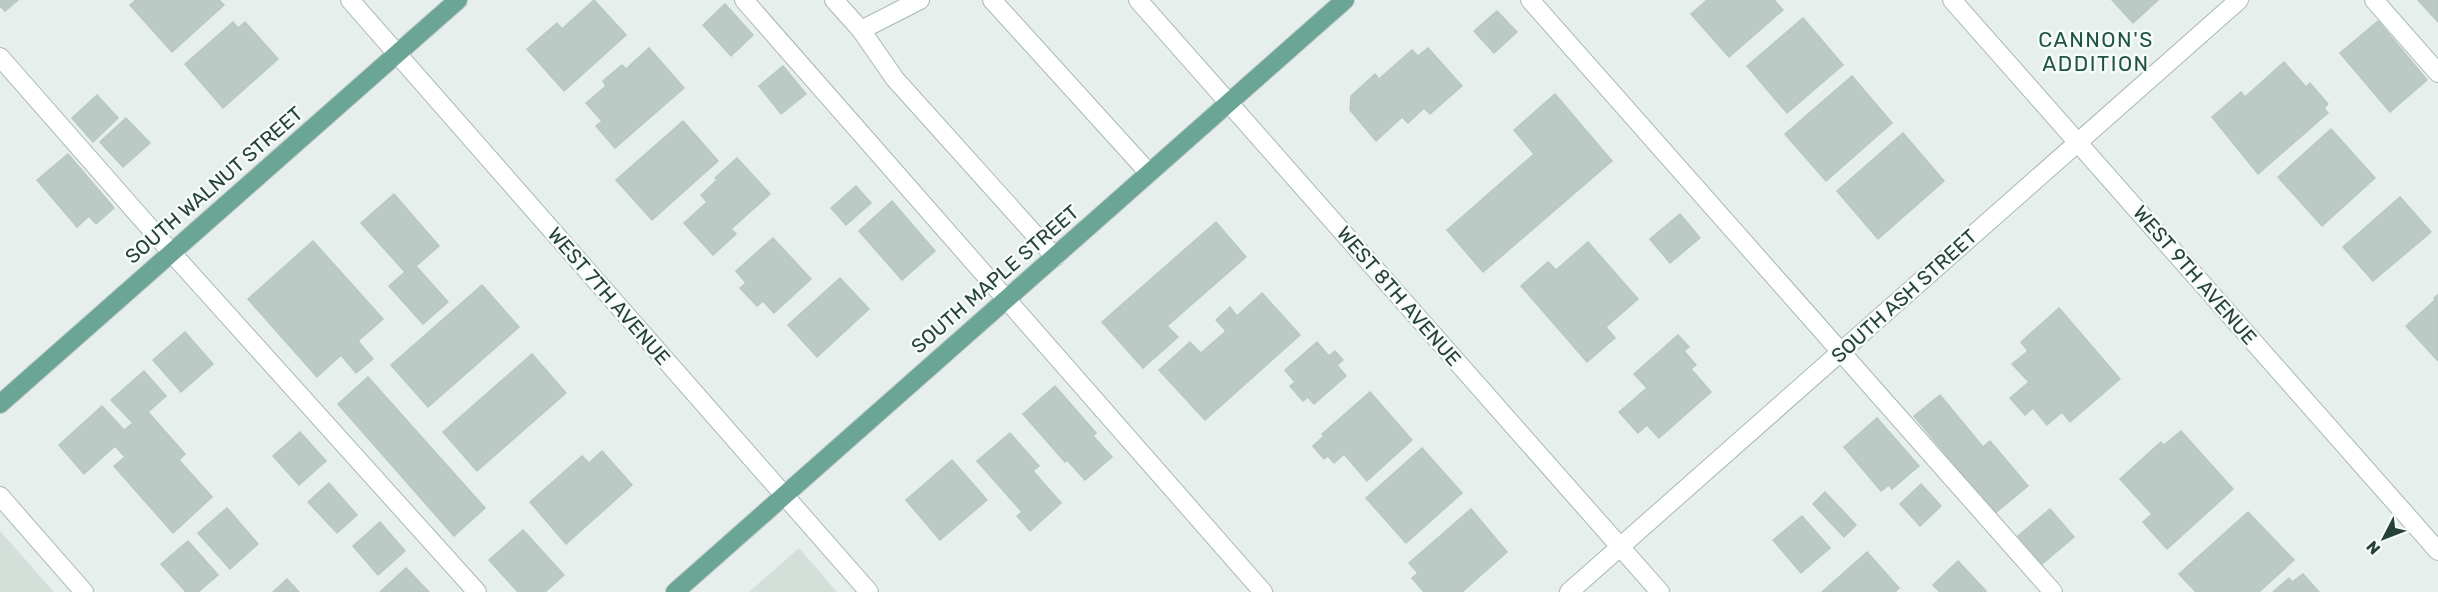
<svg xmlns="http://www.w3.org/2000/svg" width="2438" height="592" font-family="Rubik,sans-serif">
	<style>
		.built { fill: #d4dfda }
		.building { fill: #bbcac4; stroke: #b8c9c2; stroke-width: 1.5 }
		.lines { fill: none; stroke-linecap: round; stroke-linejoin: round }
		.minor-casing { stroke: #a8b8b2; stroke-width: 20 }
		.major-casing { stroke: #c2cac8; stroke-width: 20 }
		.minor { stroke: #fff; stroke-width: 18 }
		.major { stroke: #6aa596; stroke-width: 18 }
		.labels { text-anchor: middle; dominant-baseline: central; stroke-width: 5; stroke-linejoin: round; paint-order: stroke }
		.street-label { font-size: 20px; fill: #24423a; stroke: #f7fbf9 }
		.neighbourhood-label { font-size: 21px; letter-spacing: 1.5px; fill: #1f5548; stroke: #f7fbf9 }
	</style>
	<rect width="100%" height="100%" fill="#e6efeb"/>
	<!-- built -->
	<g class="built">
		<path d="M0,531L54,592H0Z"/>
		<path d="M799,548L837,592H749Z"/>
	</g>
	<!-- building -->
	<g class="building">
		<path d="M0,0H18L5,11L0,6Z"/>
		<path d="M136,0H219L224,5L172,52L130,5Z"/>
		<path d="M594,0L626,35L564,91L527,49L557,23L562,29Z"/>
		<path d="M1707,0H1774L1783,10L1729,57L1691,14Z"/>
		<path d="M2112,0H2158L2133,23Z"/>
		<path d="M2418,0H2438V22Z"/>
		<path d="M725,4L753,35L731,56L703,25Z"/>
		<path d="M1497,11L1517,32L1494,53L1474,31Z"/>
		<path d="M1803,18L1843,65L1787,113L1747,66Z"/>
		<path d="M2378,21L2427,80L2390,112L2340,53Z"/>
		<path d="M233,22L238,28L245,22L278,59L223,108L185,64Z"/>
		<path d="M649,48L684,88L615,148L596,126L602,121L586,103L606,86L603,81L622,65L626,69Z"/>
		<path d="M1428,48L1462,86L1430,114L1424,108L1408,123L1402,117L1376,141L1350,110L1351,96L1375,74L1379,79L1412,50L1418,56Z"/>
		<path d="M2284,62L2306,87L2310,83L2328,104L2324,108L2328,113L2258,174L2212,117L2241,92L2245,97Z"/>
		<path d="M783,66L806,94L781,114L759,86Z"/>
		<path d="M1852,76L1892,123L1826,181L1785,134Z"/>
		<path d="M1555,94L1612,161L1483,272L1447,230L1534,154L1514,130Z"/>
		<path d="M97,95L118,118L93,142L72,118Z"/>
		<path d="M126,118L150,143L123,167L100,142Z"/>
		<path d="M683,121L718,161L652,220L616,180Z"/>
		<path d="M2331,129L2375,178L2322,226L2278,177Z"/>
		<path d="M1903,133L1944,181L1878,239L1837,191Z"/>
		<path d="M68,154L114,208L96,224L89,216L77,227L37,180Z"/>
		<path d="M737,158L770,194L731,229L736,234L713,255L684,223L707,202L701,195L717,180L715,178Z"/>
		<path d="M856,186L871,203L846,225L831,208Z"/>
		<path d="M394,194L439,246L416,266L448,302L423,324L389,286L405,272L361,223Z"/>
		<path d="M2400,197L2431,232L2373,281L2343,247Z"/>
		<path d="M892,201L935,251L902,280L859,231Z"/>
		<path d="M1680,214L1700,238L1670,263L1650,239Z"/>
		<path d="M1216,222L1246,257L1167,326L1178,337L1143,368L1102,322Z"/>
		<path d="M773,238L811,279L774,313L763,301L757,306L740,288L746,283L736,271Z"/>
		<path d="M313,241L383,319L358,341L373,359L356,373L341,355L317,377L248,299Z"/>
		<path d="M1588,242L1638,299L1606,327L1615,338L1587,362L1521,286L1548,262L1556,270Z"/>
		<path d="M840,278L869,309L817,357L788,325Z"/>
		<path d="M482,285L519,327L428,407L391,365Z"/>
		<path d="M1262,293L1300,335L1205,420L1159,370L1190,342L1201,353L1226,331L1216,320L1230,307L1237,316Z"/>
		<path d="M2438,295V361L2406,326L2435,300L2434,298Z"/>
		<path d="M2059,308L2120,379L2070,422L2062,412L2047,425L2033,408L2025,415L2010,398L2029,382L2012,364L2028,351L2021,342Z"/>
		<path d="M185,332L213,364L181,392L153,360Z"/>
		<path d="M1678,335L1689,347L1684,351L1696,365L1691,369L1711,392L1659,438L1647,425L1638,433L1619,412L1647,388L1634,374Z"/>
		<path d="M1317,342L1329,356L1335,351L1343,360L1337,365L1346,376L1314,404L1308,397L1303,401L1290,386L1295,382L1285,370Z"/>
		<path d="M532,354L566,393L477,471L443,432Z"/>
		<path d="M144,371L166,396L148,412L185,454L179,460L212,497L173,533L114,466L125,457L115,446L84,474L59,445L102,406L124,430L133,423L111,400Z"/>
		<path d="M368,377L485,508L454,536L338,404Z"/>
		<path d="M1055,386L1096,433L1093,436L1112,457L1085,480L1067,460L1065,462L1023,414Z"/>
		<path d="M1370,392L1412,440L1367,481L1344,454L1334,463L1328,456L1324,459L1313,446L1324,436L1322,434Z"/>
		<path d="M1940,395L1983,447L1958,469L1914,416Z"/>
		<path d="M1877,418L1919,466L1892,489L1889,485L1881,491L1844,447Z"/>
		<path d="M2181,431L2233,489L2167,549L2143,522L2152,514L2120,479L2161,442L2164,445Z"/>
		<path d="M300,432L326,461L299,485L273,456Z"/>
		<path d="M1010,433L1039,466L1033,471L1061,503L1030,531L1017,516L1022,512L977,461Z"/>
		<path d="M1990,441L2028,486L1994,514L1958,469Z"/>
		<path d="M1422,448L1462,493L1406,543L1366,498Z"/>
		<path d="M602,451L632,485L566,544L530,502L582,456L589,463Z"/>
		<path d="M952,460L987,500L940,540L906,500Z"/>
		<path d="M329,483L357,515L337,533L308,502Z"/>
		<path d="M1921,484L1941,506L1920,526L1900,504Z"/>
		<path d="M1825,492L1856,525L1844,537L1813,504Z"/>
		<path d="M227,508L258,544L230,569L198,533Z"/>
		<path d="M1471,509L1507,552L1462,592H1424L1412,578L1418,573L1409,563Z"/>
		<path d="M2050,509L2074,537L2042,564L2018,536Z"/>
		<path d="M2248,512L2294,560L2259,592H2196L2179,574Z"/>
		<path d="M1802,516L1830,548L1801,573L1773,540Z"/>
		<path d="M380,522L405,551L378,575L353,546Z"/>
		<path d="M523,530L564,575L545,592H518L489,560Z"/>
		<path d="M188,541L218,575L198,592H186L161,564Z"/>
		<path d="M1867,552L1899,588L1895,592H1822Z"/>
		<path d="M1958,561L1986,591L1985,592H1940L1933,585Z"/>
		<path d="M406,568L429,592H380Z"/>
		<path d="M2303,574L2319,592H2273L2289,578L2292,582Z"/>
		<path d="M287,579L299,592H273Z"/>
	</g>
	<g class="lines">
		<defs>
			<g id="minor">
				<path d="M350,0L869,592"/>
				<path d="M744,0L1263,592"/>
				<path d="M834,0L861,30L920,0"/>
				<path d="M992,0L1149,173"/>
				<path d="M1138,0L1660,592"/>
				<path d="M1530,0L2053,592"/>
				<path d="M1952,0L2438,551"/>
				<path d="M2374,0L2438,73"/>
				<path d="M861,30L895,79L1055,257"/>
				<path d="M0,57L171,252L477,592"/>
				<path d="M0,496L84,592"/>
				<path d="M1569,592L2239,0"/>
			</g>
			<g id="major">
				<path d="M0,404L458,0"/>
				<path d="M675,592L1345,0"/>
			</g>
		</defs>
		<!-- minor casing -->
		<use href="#minor" class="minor-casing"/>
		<!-- major casing -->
		<use href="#major" class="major-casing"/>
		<!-- minor -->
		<use href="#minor" class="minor"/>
		<!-- major -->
		<use href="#major" class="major"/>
	</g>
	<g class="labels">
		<!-- street labels -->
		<g class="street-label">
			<text transform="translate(214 185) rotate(-41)">SOUTH WALNUT STREET</text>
			<text transform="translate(2195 275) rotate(49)">WEST 9TH AVENUE</text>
			<text transform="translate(995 279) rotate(-41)">SOUTH MAPLE STREET</text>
			<text transform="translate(609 296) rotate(49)">WEST 7TH AVENUE</text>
			<text transform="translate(1399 296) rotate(49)">WEST 8TH AVENUE</text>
			<text transform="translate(1904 296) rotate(-42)">SOUTH ASH STREET</text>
		</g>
		<!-- neighbourhood labels -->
		<g class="neighbourhood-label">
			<text x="2096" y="39">CANNON'S<tspan x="2096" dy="24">ADDITION</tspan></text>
		</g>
	</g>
	<!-- north arrow -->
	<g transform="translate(2384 538) rotate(228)" stroke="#f7fbf9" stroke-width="4.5" paint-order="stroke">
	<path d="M0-4.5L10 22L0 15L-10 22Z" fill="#24423a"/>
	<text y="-9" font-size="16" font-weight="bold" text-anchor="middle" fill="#24423a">N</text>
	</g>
</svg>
